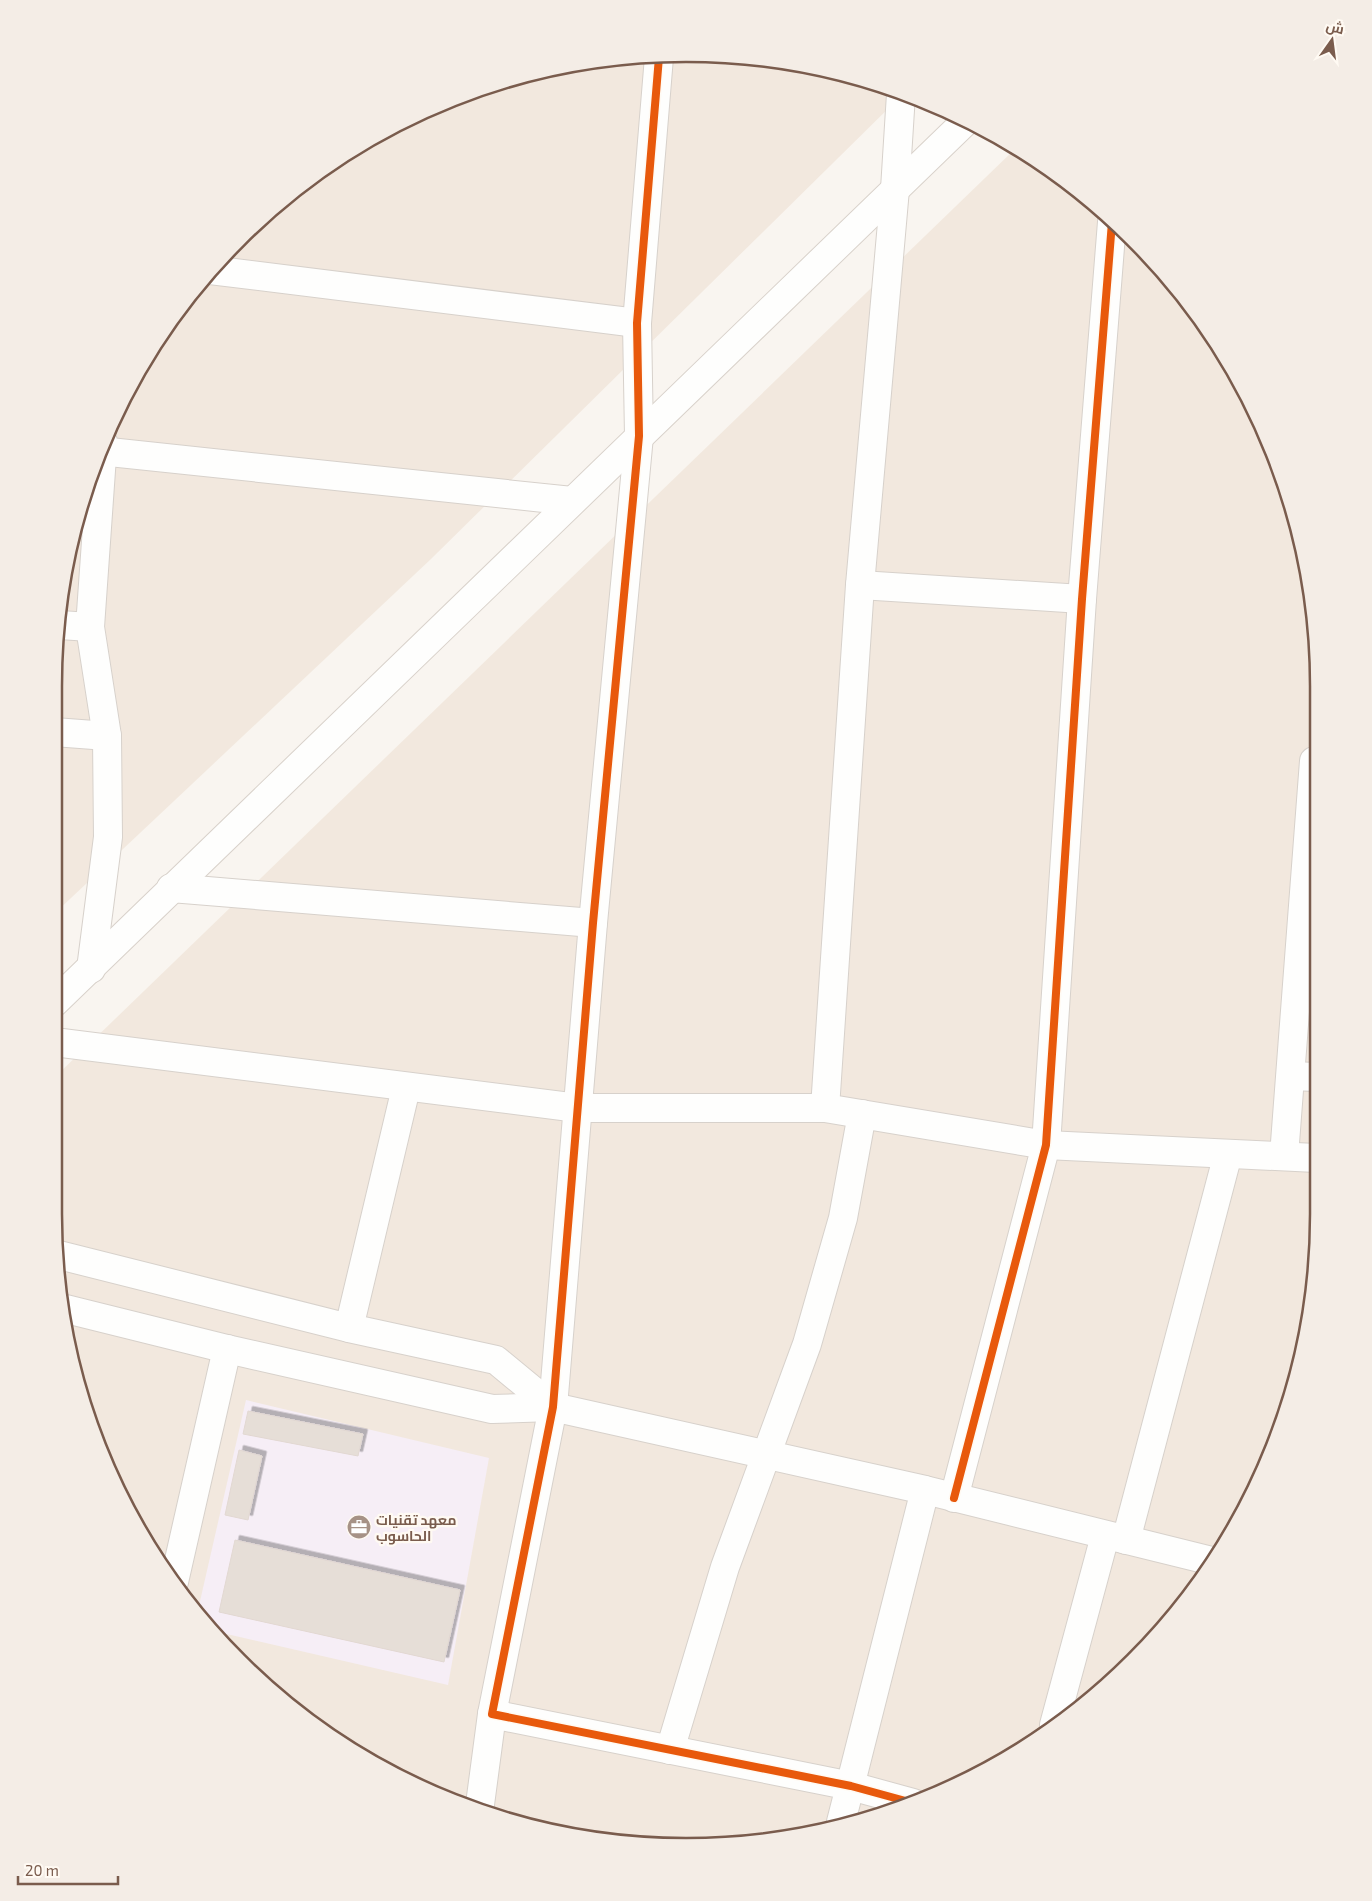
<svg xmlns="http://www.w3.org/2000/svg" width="1372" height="1901" font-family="'Exo 2',Cairo,sans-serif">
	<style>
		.residential { fill: #f2e8de }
		.education { fill: #f6eef6 }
		.building { fill: #e6ded7; stroke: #e2d8d2; filter: url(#shadow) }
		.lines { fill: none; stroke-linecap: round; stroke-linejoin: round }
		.minor-casing { stroke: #d7d1cb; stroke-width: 30 }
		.tertiary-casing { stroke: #d7d1cb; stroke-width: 30 }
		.secondary-casing { stroke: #d9d2cb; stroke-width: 30 }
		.minor { stroke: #fefefd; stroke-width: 28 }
		.tertiary { stroke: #fefefd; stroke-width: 28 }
		.secondary { stroke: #fefefd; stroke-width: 28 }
		.cycleway-casing { stroke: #fffaf3; stroke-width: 11 }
		.cycleway { stroke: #e8590c; stroke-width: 8 }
		.labels { text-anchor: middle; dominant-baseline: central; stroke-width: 4.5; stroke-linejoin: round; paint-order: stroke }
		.poi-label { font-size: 14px; font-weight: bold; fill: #7a5c4d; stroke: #fffaf3; text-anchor: start }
		.rim { fill: none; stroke: #7a5c4d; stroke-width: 2.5 }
	</style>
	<defs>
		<filter id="shadow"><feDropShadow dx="4.5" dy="-4.5" stdDeviation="0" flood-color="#0004"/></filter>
	</defs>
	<rect width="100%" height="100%" fill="#f9f5f0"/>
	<!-- residential -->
	<g class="residential">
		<path d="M728,55L850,75L902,95L431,559L54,914V686L66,562L102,444L139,370L210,269L269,210L370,138L483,87L604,59Z"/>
		<path d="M1015,149L1071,185L1162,269L1233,370L1270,444L1313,603L1317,1256L1297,1379L1253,1495L1187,1600L1103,1691L1002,1762L928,1799L768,1842H603L483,1814L407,1782L269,1690L160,1566L102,1457L75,1379L54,1215V1078Z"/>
	</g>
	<!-- education -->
	<path class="education" d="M246,1400L489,1458L448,1685L218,1632L198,1610Z"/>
	<!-- building -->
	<g class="building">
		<path d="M248,1411L363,1434L358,1456L243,1434Z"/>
		<path d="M239,1450L262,1456L248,1520L225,1515Z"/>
		<path d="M235,1540L460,1590L444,1662L219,1612Z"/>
	</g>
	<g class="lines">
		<defs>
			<g id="minor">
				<path d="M659,57L637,323L639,436L593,923L553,1407L492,1714L851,1786L913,1803"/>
				<path d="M210,270L637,323"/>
				<path d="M100,451L572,501"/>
				<path d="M860,585L1082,599"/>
				<path d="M60,625L90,627"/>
				<path d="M54,732L107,736"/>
				<path d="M171,888L593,923"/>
				<path d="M91,969L108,837L107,736L90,627L103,442"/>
				<path d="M54,1042L578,1108H825L1046,1145L1316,1158"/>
				<path d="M1291,1076L1316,1077"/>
				<path d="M825,1108L860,585L895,189L901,94"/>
				<path d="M1284,1156L1314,761"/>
				<path d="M349,1328L406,1088"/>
				<path d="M954,1498L1046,1145L1082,599L1112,222"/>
				<path d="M1126,1540L1228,1154"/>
				<path d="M174,1582L227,1349"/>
				<path d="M1054,1725L1105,1536"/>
				<path d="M670,1750L725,1567L807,1344L843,1218L862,1114"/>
				<path d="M479,1812L492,1714"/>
				<path d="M841,1822L925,1490"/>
			</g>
			<g id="tertiary">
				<path d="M59,1255L349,1328L496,1360L553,1407"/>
				<path d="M66,1309L227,1349L492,1409L553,1407L925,1490L1212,1561"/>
			</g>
			<path id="secondary" d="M54,1003L967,120"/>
		</defs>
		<!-- minor casing -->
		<use href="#minor" class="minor-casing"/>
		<!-- tertiary casing -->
		<use href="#tertiary" class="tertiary-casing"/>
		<!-- secondary casing -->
		<use href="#secondary" class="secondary-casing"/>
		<!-- minor -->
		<use href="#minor" class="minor"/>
		<!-- tertiary -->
		<use href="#tertiary" class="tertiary"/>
		<!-- secondary -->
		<use href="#secondary" class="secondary"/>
		<defs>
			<g id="cycleway">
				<path d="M659,57L637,323L639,436L593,923L553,1407L492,1714L851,1786L913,1803"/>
				<path d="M954,1498L1046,1145L1082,599L1112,222"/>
			</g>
		</defs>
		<!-- cycleway casing -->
		<use href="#cycleway" class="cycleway-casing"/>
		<!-- cycleway -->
		<use href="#cycleway" class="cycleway"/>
	</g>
	<!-- icons -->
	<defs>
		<symbol id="office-disc" viewBox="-11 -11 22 22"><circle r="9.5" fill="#a69286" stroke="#fffaf3"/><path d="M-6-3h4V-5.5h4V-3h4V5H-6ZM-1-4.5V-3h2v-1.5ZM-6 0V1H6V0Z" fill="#fff"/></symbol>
	</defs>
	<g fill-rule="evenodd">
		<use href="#office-disc" x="345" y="1513" width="28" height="28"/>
	</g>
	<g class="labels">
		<!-- poi labels -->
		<g class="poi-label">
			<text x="376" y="1519">معهد تقنيات<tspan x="376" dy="16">الحاسوب</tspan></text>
		</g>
	</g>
	<!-- crop -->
	<path d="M0 0H1372V1901H0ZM686 62H686A624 624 0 0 1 1310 686V1214A624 624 0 0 1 686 1838H686A624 624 0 0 1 62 1214V686A624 624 0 0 1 686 62Z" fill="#f4ede6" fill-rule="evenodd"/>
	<path class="rim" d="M686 62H686A624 624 0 0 1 1310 686V1214A624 624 0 0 1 686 1838H686A624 624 0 0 1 62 1214V686A624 624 0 0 1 686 62Z"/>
	<!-- north arrow -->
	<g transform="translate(1332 40) rotate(14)" stroke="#fffaf3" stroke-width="4" paint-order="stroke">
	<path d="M0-4L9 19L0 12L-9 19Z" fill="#7a5c4d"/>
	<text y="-8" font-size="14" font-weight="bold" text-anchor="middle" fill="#7a5c4d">ش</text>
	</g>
	<!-- scale -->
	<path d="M18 1876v8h100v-8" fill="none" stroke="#7a5c4d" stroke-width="2.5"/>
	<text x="25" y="1876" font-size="15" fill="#7a5c4d" stroke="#fffaf3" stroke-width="4" paint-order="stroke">20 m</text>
</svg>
